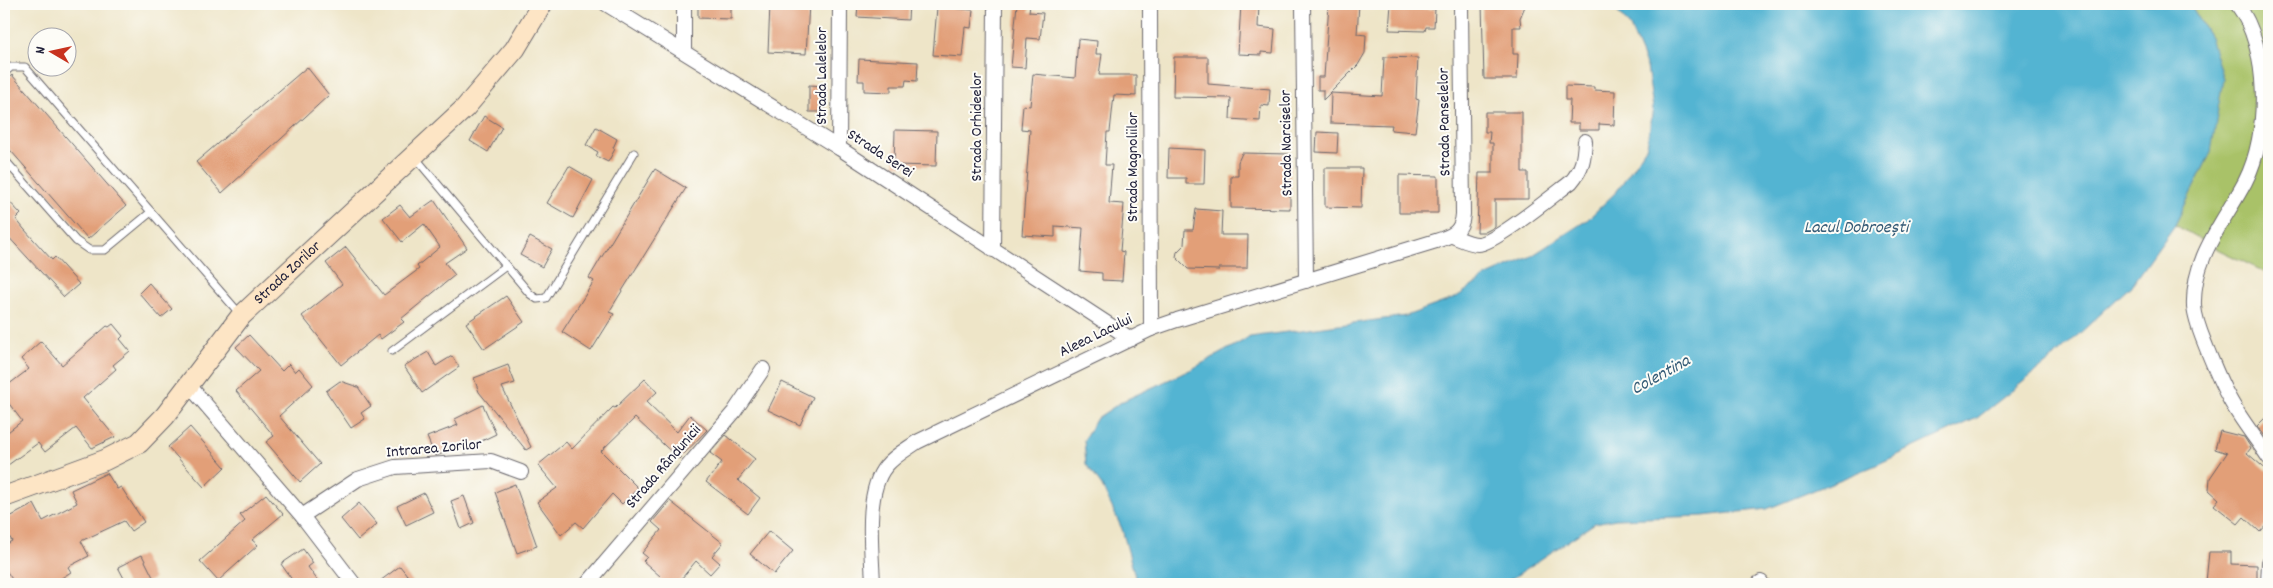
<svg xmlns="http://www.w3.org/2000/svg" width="2273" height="588" font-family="Dekko,sans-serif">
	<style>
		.green { fill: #a9c268; stroke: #667252 }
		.water { fill: #53b4d2; stroke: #3a6b86 }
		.building { fill: #e29f78 }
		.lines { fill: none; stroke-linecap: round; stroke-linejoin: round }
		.lane-casing { stroke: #69666c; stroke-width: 9 }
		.street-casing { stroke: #69666c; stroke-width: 16 }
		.secondary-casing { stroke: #69666c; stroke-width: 22 }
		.lane { stroke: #fff; stroke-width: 7 }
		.street { stroke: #fff; stroke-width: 14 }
		.secondary { stroke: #fde5c5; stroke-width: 20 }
		.labels { text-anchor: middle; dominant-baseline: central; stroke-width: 4; stroke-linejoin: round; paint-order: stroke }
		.street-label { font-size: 16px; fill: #22223b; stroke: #fdfcf7 }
		.water-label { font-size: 18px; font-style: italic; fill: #365c77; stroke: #fdfcf7 }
	</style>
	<rect width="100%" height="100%" fill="#fdfcf7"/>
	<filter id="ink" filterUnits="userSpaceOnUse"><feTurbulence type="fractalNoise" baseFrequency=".02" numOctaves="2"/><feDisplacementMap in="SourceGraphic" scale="10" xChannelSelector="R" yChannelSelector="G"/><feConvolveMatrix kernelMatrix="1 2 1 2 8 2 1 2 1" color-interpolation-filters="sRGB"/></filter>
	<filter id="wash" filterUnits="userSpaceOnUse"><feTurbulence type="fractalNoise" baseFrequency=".0096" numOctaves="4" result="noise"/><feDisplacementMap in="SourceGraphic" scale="20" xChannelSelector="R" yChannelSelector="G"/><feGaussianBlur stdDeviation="1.12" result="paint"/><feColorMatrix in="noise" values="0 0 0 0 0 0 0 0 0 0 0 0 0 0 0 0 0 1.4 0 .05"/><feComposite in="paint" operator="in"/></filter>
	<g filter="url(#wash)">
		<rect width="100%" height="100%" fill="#eee5c8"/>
		<!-- green -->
		<path class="green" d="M2190,4H2269V274L2219,250L2175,225L2211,152L2210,37Z"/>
		<!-- water -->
		<path class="water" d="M1611,4H2190L2210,37L2223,79L2211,152L2175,225L2133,284L2051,360L1977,418L1874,466L1767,509L1703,516L1616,519L1595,523L1508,581L1496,584H1137L1122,529L1102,486L1086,464L1084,440L1097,418L1123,401L1192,369L1250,337L1406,316L1455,298L1487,276L1530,257L1587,220L1617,191L1647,146L1653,108L1647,67L1630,27Z"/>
		<g id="blocks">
			<!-- building -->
			<g class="building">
				<path d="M698,4H731V19L698,18Z"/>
				<path d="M770,4H809L806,54L768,52Z"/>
				<path d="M858,4H909L908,20L857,17Z"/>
				<path d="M1017,4H1030L1029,12L1043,13L1040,39L1027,38L1025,68L1011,67Z"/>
				<path d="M1241,4H1259L1258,27L1275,29L1273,53L1261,52V55L1238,54Z"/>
				<path d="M1329,4H1359L1357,34L1366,35L1365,53L1358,65L1323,100V90H1318V77H1324Z"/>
				<path d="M1391,4H1421V9H1435L1434,27H1426L1425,31L1389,30Z"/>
				<path d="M1482,4H1526L1520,18L1521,27H1513V54H1518L1517,79H1484Z"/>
				<path d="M937,7L973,10L971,28L965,27L962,57L933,55Z"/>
				<path d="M1078,39L1097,41L1096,54H1102L1099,75H1136V96L1114,95L1110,132H1107L1105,165H1112L1109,203L1124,204L1120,251L1124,252L1122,281L1102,280V273L1080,271L1083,228L1055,226V237L1022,235L1030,130L1021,129L1023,105L1030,106L1033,74L1075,78Z"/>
				<path d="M1174,57H1208V84L1270,89L1269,106L1261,105L1260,121L1230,119L1231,98L1173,97Z"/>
				<path d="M1384,57L1418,58L1416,99L1419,100L1415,132L1391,130L1392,125L1330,123L1331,93L1382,96Z"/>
				<path d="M859,59L918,62L917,81L906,80L905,86H891V92L864,91V81H858Z"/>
				<path d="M307,67L329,95L222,193L196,162Z"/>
				<path d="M12,75L126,206L88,239L4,143V82Z"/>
				<path d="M809,85L826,86L825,112H809Z"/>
				<path d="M1565,86L1594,87V90L1615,91L1614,125L1599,124V130H1579V123H1569L1570,100H1565Z"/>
				<path d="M1485,112H1522V172H1528V199H1495V227L1485,232H1477L1479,173H1493V143H1489L1490,132H1485Z"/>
				<path d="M484,116L502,127L488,152L470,141Z"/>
				<path d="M596,127L617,139L613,148L615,149L608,162L596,156L598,152L586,145Z"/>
				<path d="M895,130L937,131L936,166L894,165Z"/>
				<path d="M1317,132L1338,133L1337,153L1316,152Z"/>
				<path d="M1169,148L1205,150L1204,184H1186V178H1168Z"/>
				<path d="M1242,153L1290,154V209L1231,208V176H1238V162Z"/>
				<path d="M569,166L593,180L573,218L547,203Z"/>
				<path d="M1325,168H1362L1361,208L1325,207Z"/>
				<path d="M655,169L686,188L609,312L614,314L591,351L562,332L594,281L589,278Z"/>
				<path d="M1399,175L1438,176V213H1399Z"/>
				<path d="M4,196L21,214L16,219L24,229L52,260L55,257L79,284L64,297L4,232Z"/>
				<path d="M434,200L467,248L445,263L455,275L401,319L404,322L381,339L378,335L341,365L302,316L342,284L326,263L346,247L384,295L419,269L417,266L440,247L424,224L402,242L383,218L400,205L410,217Z"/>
				<path d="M1196,209L1222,211L1221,235H1248L1247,268H1219V270L1188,269L1176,257L1177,252L1184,245L1185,230H1193Z"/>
				<path d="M530,237L552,249L542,267L520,255Z"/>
				<path d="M149,283L172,309L161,318L139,293Z"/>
				<path d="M506,296L524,322L484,349L466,323Z"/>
				<path d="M113,324L123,336L120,339L130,351L113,365L116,369L83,398L115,437L92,448L76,428L45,452L38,443L4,468V435L22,421L4,397V388L29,369L21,359L41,341L62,365L107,326L109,327Z"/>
				<path d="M249,335L282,371L289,364L295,372L299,368L313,385L279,416L320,464L300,482L266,442L274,436L236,391L259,371L236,347Z"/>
				<path d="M428,352L436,366L452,356L459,367L422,393L404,366Z"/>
				<path d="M508,365L515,383L502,387L531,447L526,450L479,392L474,378Z"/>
				<path d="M645,379L657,392L646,402L677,432L690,415L707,430L679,459L635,418L601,451L638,488L622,504L612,494L583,528L576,522L561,535L537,502L557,488L538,465L566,442L572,449L613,407L615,408Z"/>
				<path d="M340,381L358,387L371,406L361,413L365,419L351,428L326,391Z"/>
				<path d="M782,382L813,397L800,425L768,410Z"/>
				<path d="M483,405L496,434L469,447L468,445L435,456L427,437L458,425L455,419Z"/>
				<path d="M2269,414V435L2265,436L2257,426Z"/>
				<path d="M190,427L225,467L204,487L168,447Z"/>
				<path d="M2220,431L2244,437L2251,448L2247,453L2269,472V522L2260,532L2244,517L2238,524L2214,505L2219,499L2209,490L2210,478L2227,453L2215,449Z"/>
				<path d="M726,435L755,459L738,480L760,498L748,514L706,482L722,462L710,453Z"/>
				<path d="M107,473L117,489L121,487L144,522L131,531L124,521L81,541L89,556L68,567L71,572L52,584H15L4,567V545L12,541L4,528V520L34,504L43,521L77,503L71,490Z"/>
				<path d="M515,484L537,546L517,553L495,492Z"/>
				<path d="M424,493L433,512L406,525L397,506Z"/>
				<path d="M266,494L283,514L252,540L258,545L218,581L200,561L245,521L240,515Z"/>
				<path d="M464,496L474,523L461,529L451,501Z"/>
				<path d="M670,501L723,543L712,556L720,563L710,574L696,561L677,584H665L658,578L660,576L643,561L647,557L642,553L661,530L652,522Z"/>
				<path d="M359,503L377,524L358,540L341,519Z"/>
				<path d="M769,531L793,551L774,574L750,554Z"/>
				<path d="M303,549L313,563L308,567L320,584H295L281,564Z"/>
				<path d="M2209,552H2231V564L2257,565V583L2206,582Z"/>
				<path d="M142,555L154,579L144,584H127L118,567Z"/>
				<path d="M400,566L414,584H376Z"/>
			</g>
		</g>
	</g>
	<g filter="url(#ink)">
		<use href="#blocks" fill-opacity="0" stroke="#69666c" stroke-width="1"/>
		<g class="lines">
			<defs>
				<g id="lane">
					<path d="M4,73L11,67H25L240,314"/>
					<path d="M414,156L530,294L537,299L546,298L634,153"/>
					<path d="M4,159L76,241L89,250H105L151,212"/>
					<path d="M392,351L506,266"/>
				</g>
				<g id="street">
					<path d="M606,4L839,148L1131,339"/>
					<path d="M1150,4L1151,329"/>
					<path d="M1303,4L1306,281"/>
					<path d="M2237,4C2270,48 2270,134 2245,182C2224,222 2192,258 2194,306C2195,321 2202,336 2207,349C2214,366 2220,382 2229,398C2240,419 2256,438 2269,458"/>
					<path d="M684,51V4"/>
					<path d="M839,148L840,4"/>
					<path d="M1452,236C1460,239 1470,244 1478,244C1494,244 1555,194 1571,182C1583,168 1584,158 1585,141"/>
					<path d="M993,250L995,4"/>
					<path d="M188,384L302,516L354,584"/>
					<path d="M302,516L358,479L395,467L491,461L521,472"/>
					<path d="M587,584L734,412L763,369"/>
					<path d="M873,584C872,551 864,492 886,466C894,456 907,449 917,442L1151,329L1177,320L1436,241C1452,236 1462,232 1463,214L1461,4"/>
					<path d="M1758,584L1761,582"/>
					<path d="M2268,584L2269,563"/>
				</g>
				<g id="secondary">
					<path id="s1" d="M4,497L105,460L139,443L165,416L241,316L465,108L515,49L542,4"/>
				</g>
			</defs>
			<!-- lane casing -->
			<use href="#lane" class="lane-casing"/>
			<!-- street casing -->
			<use href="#street" class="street-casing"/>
			<!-- secondary casing -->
			<use href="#secondary" class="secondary-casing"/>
			<!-- lane -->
			<use href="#lane" class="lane"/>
			<!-- street -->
			<use href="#street" class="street"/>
			<!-- secondary -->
			<use href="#secondary" class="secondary"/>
		</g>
	</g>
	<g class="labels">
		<!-- street labels -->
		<g class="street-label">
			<text transform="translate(822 76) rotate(-90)">Strada Lalelelor</text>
			<text transform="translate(1445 122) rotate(-91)">Strada Panselelor</text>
			<text transform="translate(977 127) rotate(-90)">Strada Orhideelor</text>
			<text transform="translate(1287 143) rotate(-91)">Strada Narciselor</text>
			<text transform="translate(880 154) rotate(33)">Strada Serei</text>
			<text transform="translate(1133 167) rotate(-90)">Strada Magnoliilor</text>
			<text stroke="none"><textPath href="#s1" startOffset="372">Strada Zorilor</textPath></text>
			<text transform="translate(1096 336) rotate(-26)">Aleea Lacului</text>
			<text transform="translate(434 449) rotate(-5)">Intrarea Zorilor</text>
			<text transform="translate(664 467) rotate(-49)">Strada Rândunicii</text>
		</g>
		<!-- water labels -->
		<g class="water-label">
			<text x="1856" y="228">Lacul Dobroești</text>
			<text transform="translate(1661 376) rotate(-29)">Colentina</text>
		</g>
	</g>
	<!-- margin -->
	<rect width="2273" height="588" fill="none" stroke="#fdfcf7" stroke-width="20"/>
	<!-- north arrow -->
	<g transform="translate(52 52) rotate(279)"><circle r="24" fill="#fdfcf7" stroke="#a5a5ac"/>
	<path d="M0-4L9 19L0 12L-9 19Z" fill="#c8321e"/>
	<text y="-8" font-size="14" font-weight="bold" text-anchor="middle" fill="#22223b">N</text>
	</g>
</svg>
